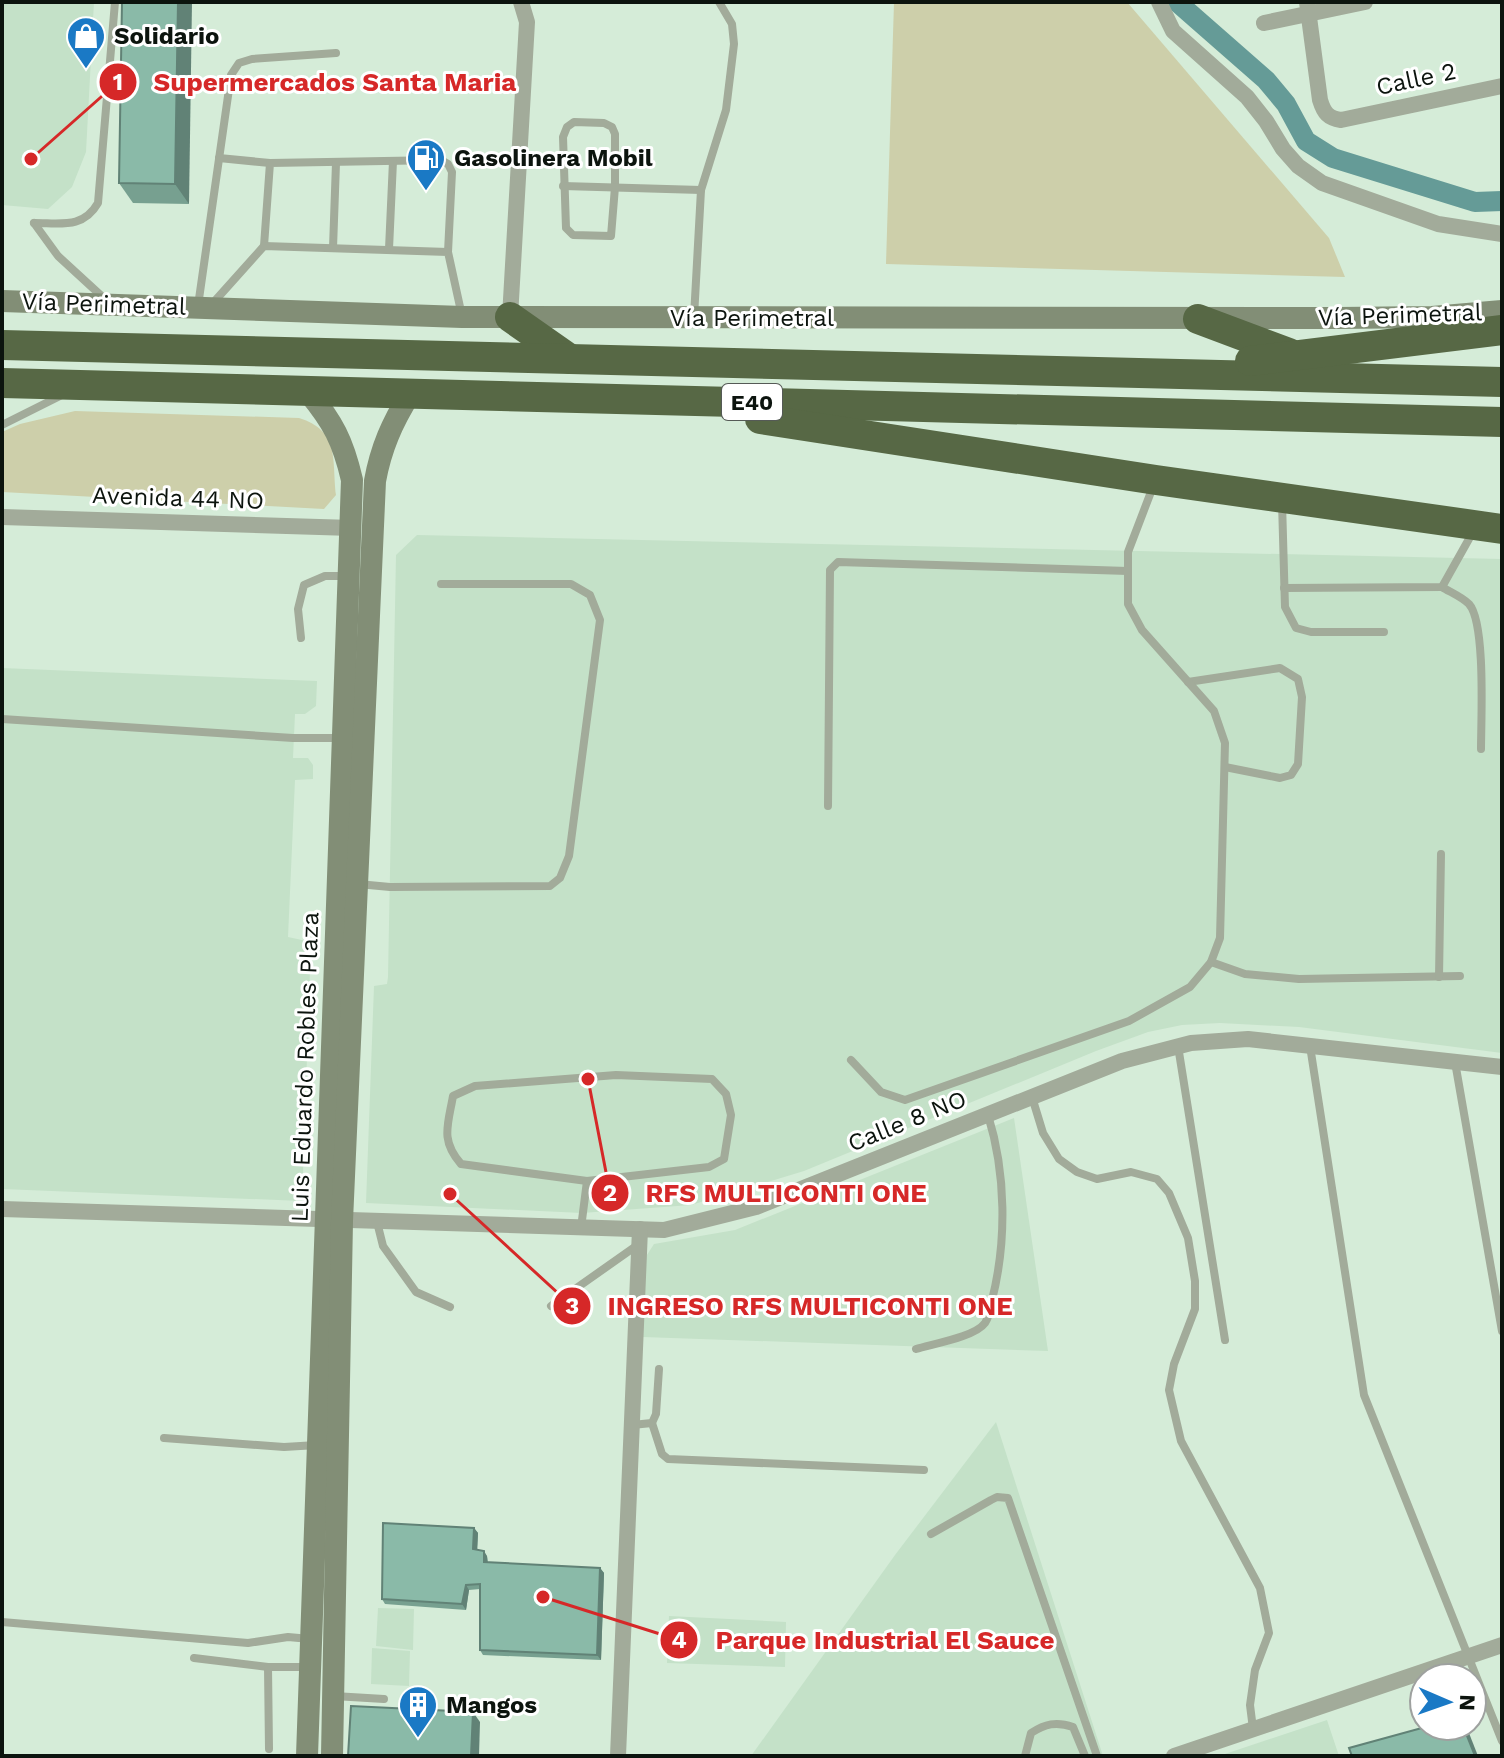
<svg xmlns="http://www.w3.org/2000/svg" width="1504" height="1758" font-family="'Work Sans',sans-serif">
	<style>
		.built { fill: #c4e1c8 }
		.green { fill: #cdcfaa }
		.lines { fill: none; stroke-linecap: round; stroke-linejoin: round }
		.canal { stroke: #659b97; stroke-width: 20 }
		.lane { stroke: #a2ab9a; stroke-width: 8 }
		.street { stroke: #a2ab9a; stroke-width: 16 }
		.secondary { stroke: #828e76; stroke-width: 22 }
		.highway { stroke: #576845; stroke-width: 30 }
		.wall { fill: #77a090 }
		.shaded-wall { fill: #618276 }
		.building { fill: #8abaa8; stroke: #618276; stroke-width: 2 }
		.labels { text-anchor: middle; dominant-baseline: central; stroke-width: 6; stroke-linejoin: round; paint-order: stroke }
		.shield { fill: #fff; stroke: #555a56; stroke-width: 2 }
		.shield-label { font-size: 22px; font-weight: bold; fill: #0c140e }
		.poi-label { font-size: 24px; font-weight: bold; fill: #0c140e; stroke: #fff; text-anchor: start }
		.street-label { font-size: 24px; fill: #0c140e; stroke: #fff }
		.leader { fill: none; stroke: #d62828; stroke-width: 3 }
		.callout-dot { fill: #d62828; stroke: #fff; stroke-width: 3 }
		.mark-label { font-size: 24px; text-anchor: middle; font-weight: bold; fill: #fff }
		.callout-label { font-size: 26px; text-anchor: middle; font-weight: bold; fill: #d62828; stroke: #fff; stroke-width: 6; stroke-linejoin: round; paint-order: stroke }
	</style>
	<rect width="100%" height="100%" fill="#d5ecd8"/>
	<!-- built -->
	<g class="built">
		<path d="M2,2H94L86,152L72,187L48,209L2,205Z"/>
		<path d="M417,535L1502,559V1053L1299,1027L1220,1023L1182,1025L1148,1032L1096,1051L804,1171L691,1205L582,1213L366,1203L374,986L387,984L388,977L396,555Z"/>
		<path d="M2,668L317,681L316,706L305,714H295L293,758H308L313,765V779L295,780L288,937L311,942L302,1201L2,1189Z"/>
		<path d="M1014,1118L1048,1351L643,1337L645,1258L654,1244L735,1230Z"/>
		<path d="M996,1422L1103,1756H751L895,1555Z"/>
		<path d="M378,1608L414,1609L413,1650L376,1646Z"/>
		<path d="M669,1616L786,1622L785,1667L667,1663Z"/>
		<path d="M372,1648L410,1651L409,1686L371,1684Z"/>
		<path d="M1327,1720L1339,1756H1219Z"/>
	</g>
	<!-- green -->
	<g class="green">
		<path d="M894,2H1127L1329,238L1345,277L886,264Z"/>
		<path d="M75,411L299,418C340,431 332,459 336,495L324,509L2,492V432L20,424Z"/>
	</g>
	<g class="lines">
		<!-- canal -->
		<path class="canal" d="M1177,2L1266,80L1286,104L1306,141L1333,158L1475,202L1502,201"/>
		<!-- lane -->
		<g class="lane">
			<path d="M574,122L604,123L612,127L615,134V187L611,236L573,235L566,228L563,137L567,127Z"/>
			<path d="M219,158L270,163"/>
			<path d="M563,186L701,190"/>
			<path d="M34,223C61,223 83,229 98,203L115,2"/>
			<path d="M34,223L58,256L107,301"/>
			<path d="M264,246L270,163L441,160L448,164L452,172L448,252"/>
			<path d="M333,248L336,163"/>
			<path d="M389,249L393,161"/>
			<path d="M213,303L264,246L448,252L462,316"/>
			<path d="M198,306L231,75L239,63L252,59L336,53"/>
			<path d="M694,317L701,190L726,110L734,44L732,24L719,2"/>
			<path d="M2,425L62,395"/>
			<path d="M1282,502L1285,607L1296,628L1311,632H1384"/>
			<path d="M1442,587C1450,592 1462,597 1469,604C1486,623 1481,721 1481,749"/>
			<path d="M1284,588L1442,587L1474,530"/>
			<path d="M301,638L298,609L304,585L325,576H347"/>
			<path d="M1188,682L1280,668L1298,679L1302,697L1298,764L1291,775L1280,778L1225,767"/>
			<path d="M2,719L293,738H342"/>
			<path d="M828,806L830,570L838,562L1128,571"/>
			<path d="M358,884L390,887L550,886L560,878L569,856L600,620L590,595L571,584H441"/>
			<path d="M1211,962L1245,974L1299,979L1460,976"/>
			<path d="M1439,977L1441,854"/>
			<path d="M1178,1046L1225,1340"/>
			<path d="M1310,1046L1364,1395L1502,1741"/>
			<path d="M851,1060L881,1092L905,1100L1129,1021L1190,987L1211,962L1220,938L1225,743L1214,711L1142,630L1128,604V552L1154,484"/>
			<path d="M1455,1062L1502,1331"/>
			<path d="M616,1075L712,1079L726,1094L731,1115L724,1159L709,1167L587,1181L461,1164C440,1140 448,1125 453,1096L475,1086Z"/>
			<path d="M1032,1097L1043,1133L1059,1159L1077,1172L1097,1179L1131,1172L1157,1179L1169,1193L1188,1238L1195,1281V1309L1174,1364L1169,1390L1181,1441L1260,1588L1269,1633L1255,1670L1250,1705L1253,1729"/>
			<path d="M377,1222L383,1246L416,1292L450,1307"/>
			<path d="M581,1228L587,1181"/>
			<path d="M551,1306L639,1244"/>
			<path d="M916,1349C932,1344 975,1337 985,1323C989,1317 991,1307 992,1300C1007,1241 1006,1173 988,1115"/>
			<path d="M652,1423L662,1454L668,1459L924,1470"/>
			<path d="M632,1425L652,1423L656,1414L659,1369"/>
			<path d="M164,1438L284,1447L317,1445"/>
			<path d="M931,1534L991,1500L997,1497L1008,1498L1097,1756"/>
			<path d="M2,1622L248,1643L288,1637L310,1639"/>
			<path d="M194,1658L268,1667H309"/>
			<path d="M268,1667L269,1749"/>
			<path d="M334,1696L384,1699"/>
			<path d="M1025,1756L1031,1733C1045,1724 1056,1721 1073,1727L1085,1756"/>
		</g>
		<!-- street -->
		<g class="street">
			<path d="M1159,2L1173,31L1247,97L1266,121L1283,149L1298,166L1322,183L1438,224L1502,234"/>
			<path d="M1307,2L1320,100C1324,113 1328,118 1341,120L1502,86"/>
			<path d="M1264,23L1365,2"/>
			<path d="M510,317L527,22L521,2"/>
			<path d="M2,517L352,528"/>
			<path d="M2,1209L664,1230L756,1207L1122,1061L1191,1043L1248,1039L1502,1067"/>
			<path d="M618,1756L640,1229"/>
			<path d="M1174,1756L1502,1645"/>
		</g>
		<!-- secondary -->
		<g class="secondary">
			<path d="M2,301L462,317L1339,318L1432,317L1502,311"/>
			<path d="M307,1756L352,480C343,441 333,422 308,392"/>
			<path d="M332,1756L342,1221L375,481C381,448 392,423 410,394"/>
		</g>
		<!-- highway -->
		<g class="highway">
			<path d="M510,317L570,359"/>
			<path d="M1198,319L1289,353"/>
			<path d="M2,345L1502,382"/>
			<path d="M1250,361L1502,330"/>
			<path d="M2,383L1502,422"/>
			<path d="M760,419L1156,480L1502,529"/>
		</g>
	</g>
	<!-- wall -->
	<g class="wall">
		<path d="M122,2L189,204L133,203L119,183Z"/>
		<path d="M474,1528L478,1533L477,1550L487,1556L488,1563L600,1568L604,1573L601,1660L483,1655L480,1650V1589L469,1590L466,1610L385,1604L382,1599Z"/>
	</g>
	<!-- shaded-wall -->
	<g class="shaded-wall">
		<path d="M178,2H192L189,204L175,184Z"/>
		<path d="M474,1528L478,1533L477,1554L473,1549Z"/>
		<path d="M484,1551L487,1556L488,1568L484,1562Z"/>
		<path d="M600,1568L604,1573L601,1660L597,1655Z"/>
		<path d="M466,1585L469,1590L466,1610L462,1604Z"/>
		<path d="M473,1712L480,1722L479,1756H471Z"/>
		<path d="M1463,1726H1466L1467,1728L1478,1756H1475Z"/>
	</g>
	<!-- building -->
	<g class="building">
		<path d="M122,2H178L175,184L119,183Z"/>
		<path d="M383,1523L474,1528L473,1549L484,1551V1562L600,1568L597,1655L480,1650V1584L466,1585L462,1604L382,1599Z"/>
		<path d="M351,1706L473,1712L471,1756H348Z"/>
		<path d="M1429,1726H1463L1475,1756H1352L1349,1748Z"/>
	</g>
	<!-- icons -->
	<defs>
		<symbol id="shop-pin" viewBox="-11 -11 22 30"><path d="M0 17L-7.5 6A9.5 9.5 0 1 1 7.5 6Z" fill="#1a79c5" stroke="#fff"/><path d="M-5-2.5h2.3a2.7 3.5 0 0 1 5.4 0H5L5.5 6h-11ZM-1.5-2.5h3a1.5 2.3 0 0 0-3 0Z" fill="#fff"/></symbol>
		<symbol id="fuel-pin" viewBox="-11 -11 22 30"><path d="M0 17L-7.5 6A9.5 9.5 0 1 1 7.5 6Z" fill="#1a79c5" stroke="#fff"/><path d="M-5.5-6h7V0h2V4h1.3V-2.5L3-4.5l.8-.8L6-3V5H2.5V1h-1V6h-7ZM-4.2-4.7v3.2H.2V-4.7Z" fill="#fff"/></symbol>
		<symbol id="building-pin" viewBox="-11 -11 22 30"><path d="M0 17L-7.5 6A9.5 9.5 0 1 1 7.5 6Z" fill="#1a79c5" stroke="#fff"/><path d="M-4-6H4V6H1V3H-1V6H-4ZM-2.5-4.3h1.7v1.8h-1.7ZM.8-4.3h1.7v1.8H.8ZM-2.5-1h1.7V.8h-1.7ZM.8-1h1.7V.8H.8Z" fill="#fff"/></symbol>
	</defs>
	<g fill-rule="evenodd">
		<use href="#shop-pin" x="64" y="14" width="44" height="60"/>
		<use href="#fuel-pin" x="404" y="136" width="44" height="60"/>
		<use href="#building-pin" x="396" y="1683" width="44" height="60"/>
	</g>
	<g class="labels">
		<!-- shield labels -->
		<rect class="shield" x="722" y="384" width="60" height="36" rx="6"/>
		<g class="shield-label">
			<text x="752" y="402">E40</text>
		</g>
		<!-- poi labels -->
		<g class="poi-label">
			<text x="114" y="36">Solidario</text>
			<text x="454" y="158">Gasolinera Mobil</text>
			<text x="446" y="1705">Mangos</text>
		</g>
		<!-- street labels -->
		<g class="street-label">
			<text transform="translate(1416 79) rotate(-12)">Calle 2</text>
			<text transform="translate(104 304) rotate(2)">Vía Perimetral</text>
			<text transform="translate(1400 315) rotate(-2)">Vía Perimetral</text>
			<text x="752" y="318">Vía Perimetral</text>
			<text transform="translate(178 498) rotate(2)">Avenida 44 NO</text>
			<text transform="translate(305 1067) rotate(-88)">Luis Eduardo Robles Plaza</text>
			<text transform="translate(907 1121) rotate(-22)">Calle 8 NO</text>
		</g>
	</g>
	<!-- callouts -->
	<path class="leader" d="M31 159L118 82M588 1079L610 1193M450 1194L572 1306M543 1597L679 1640"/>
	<g class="callout-dot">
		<circle cx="31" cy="159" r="8"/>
		<circle cx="588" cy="1079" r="8"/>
		<circle cx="450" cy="1194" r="8"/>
		<circle cx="543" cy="1597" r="8"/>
		<circle cx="118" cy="82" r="20"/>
		<circle cx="610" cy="1193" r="20"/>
		<circle cx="572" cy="1306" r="20"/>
		<circle cx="679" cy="1640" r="20"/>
	</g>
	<g class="mark-label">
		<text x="118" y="90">1</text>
		<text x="610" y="1201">2</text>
		<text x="572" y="1314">3</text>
		<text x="679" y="1648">4</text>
	</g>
	<g class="callout-label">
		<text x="335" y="91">Supermercados Santa Maria</text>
		<text x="786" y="1202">RFS MULTICONTI ONE</text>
		<text x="810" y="1315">INGRESO RFS MULTICONTI ONE</text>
		<text x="885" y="1649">Parque Industrial El Sauce</text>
	</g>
	<!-- border -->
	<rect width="1504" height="1758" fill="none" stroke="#0c140e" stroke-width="8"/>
	<!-- north arrow -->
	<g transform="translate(1448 1702) rotate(92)"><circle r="38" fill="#ffffff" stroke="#9ea19f" stroke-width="2"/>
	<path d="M0-6L14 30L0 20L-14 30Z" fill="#1a79c5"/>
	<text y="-12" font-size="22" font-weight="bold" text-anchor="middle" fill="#0c140e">N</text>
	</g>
</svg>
